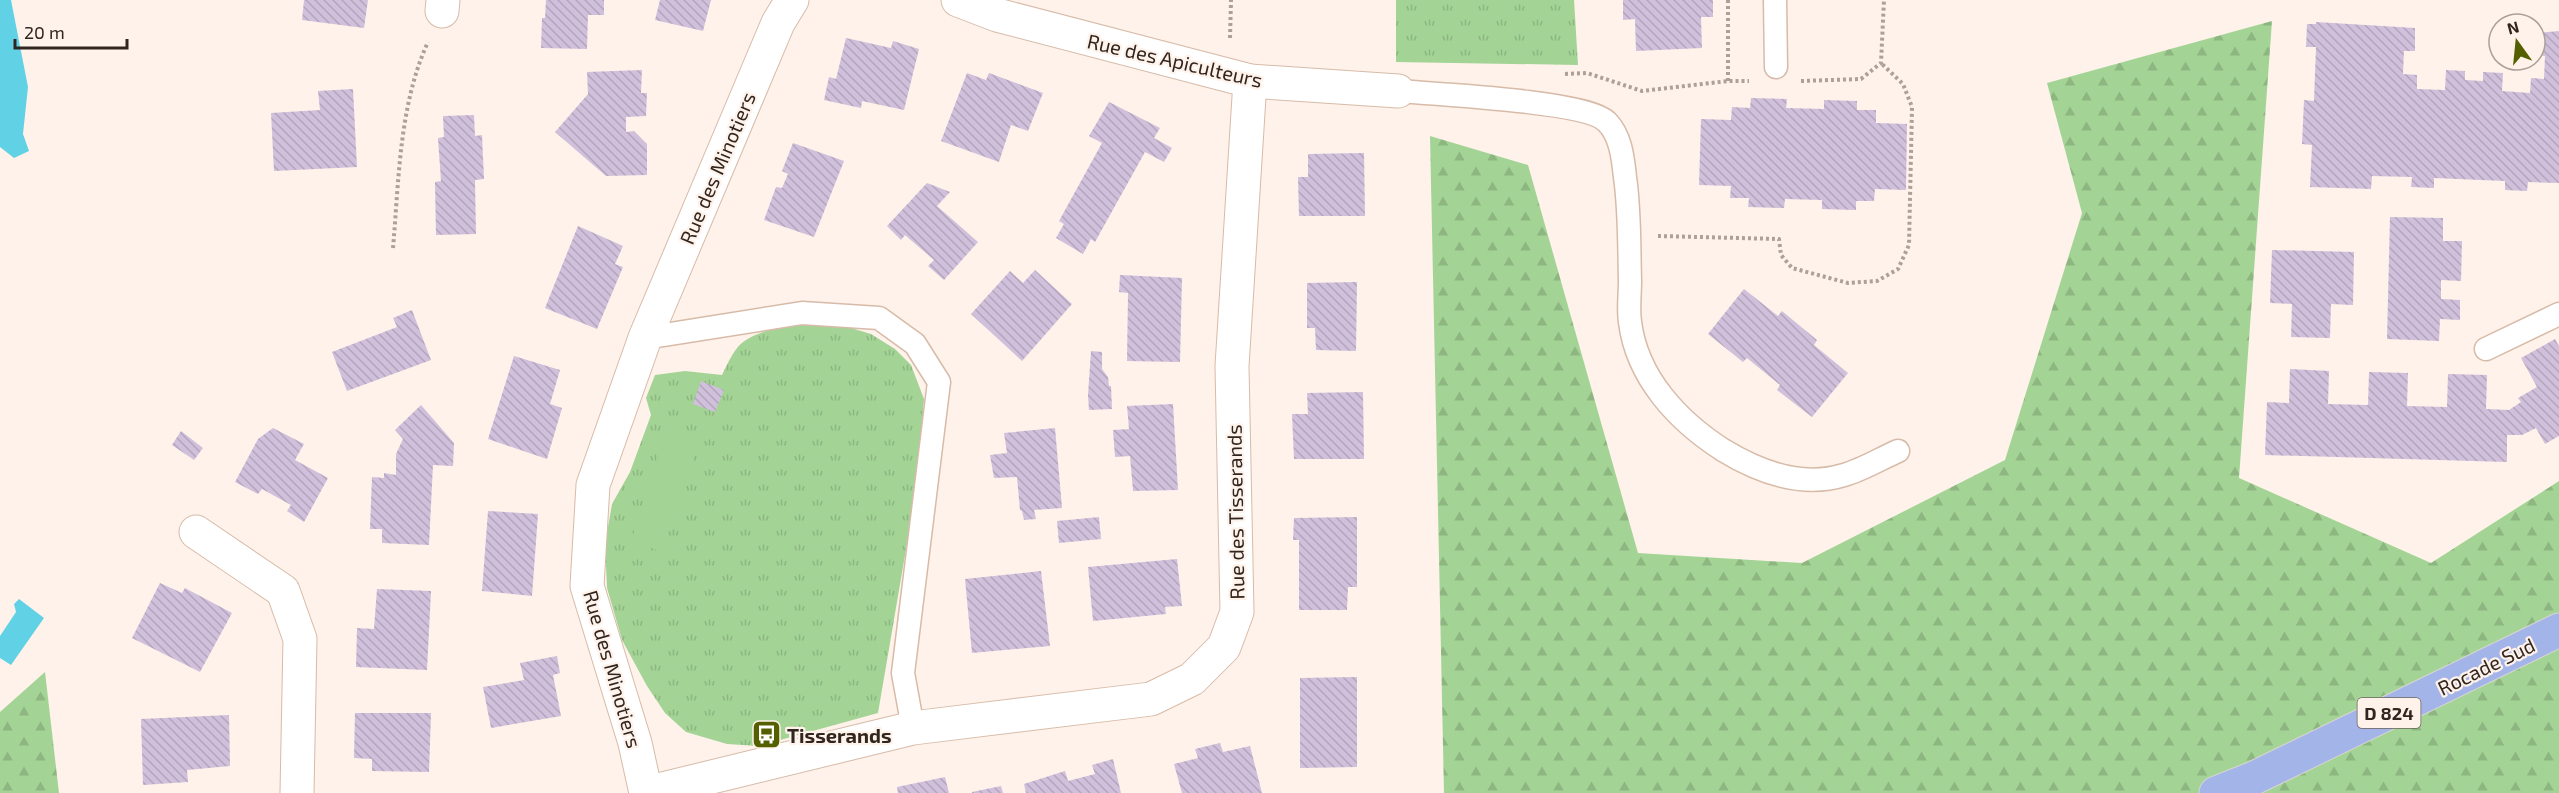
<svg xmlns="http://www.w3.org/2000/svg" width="2559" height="793" font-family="'Exo 2',sans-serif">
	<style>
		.grass { fill: url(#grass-tufts) }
		.forest { fill: url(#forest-firs) }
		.pitch { fill: #a3d495 }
		.water { fill: #61d2e5 }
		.building { fill: url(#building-back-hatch) }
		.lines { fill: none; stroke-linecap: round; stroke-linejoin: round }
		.service-casing { stroke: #d7bba8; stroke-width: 25 }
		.minor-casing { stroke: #d7bba8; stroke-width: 35 }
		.primary-casing { stroke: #d6d4d2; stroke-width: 35 }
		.path { stroke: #aca099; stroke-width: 4; stroke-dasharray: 3 3; stroke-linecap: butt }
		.service { stroke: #fff; stroke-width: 22 }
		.minor { stroke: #fff; stroke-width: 33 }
		.primary { stroke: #a3b4e8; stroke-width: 33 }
		.labels { text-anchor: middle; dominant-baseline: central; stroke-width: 4.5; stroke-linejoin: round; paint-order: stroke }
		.shield { fill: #fef2ea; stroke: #6e635c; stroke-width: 1.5 }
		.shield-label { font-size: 18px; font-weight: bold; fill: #31261f }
		.street-label { font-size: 20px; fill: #31261f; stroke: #fef2ea }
		.poi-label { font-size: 20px; font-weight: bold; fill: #31261f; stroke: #fef2ea; text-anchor: start }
	</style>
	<defs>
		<pattern id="grass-tufts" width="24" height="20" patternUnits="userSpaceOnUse" patternTransform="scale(1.5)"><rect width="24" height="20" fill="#a3d495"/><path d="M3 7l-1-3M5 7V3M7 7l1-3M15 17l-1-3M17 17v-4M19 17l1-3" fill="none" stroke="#8db680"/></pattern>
		<pattern id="forest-firs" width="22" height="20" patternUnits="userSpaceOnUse" patternTransform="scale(1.5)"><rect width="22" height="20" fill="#a3d495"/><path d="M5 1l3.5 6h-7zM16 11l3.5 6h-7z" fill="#8db680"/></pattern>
		<pattern id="building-back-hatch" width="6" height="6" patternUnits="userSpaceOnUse" patternTransform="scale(1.5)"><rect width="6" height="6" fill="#d1c0dc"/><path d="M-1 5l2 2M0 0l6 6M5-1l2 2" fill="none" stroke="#b4a5bc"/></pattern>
	</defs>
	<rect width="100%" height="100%" fill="#fef2ea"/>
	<!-- grass -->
	<g class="grass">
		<path d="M1396,0H1574L1578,65L1396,62Z"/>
		<path d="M819,322L841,325L871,334L895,349L911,365L924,399L917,485L878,713L758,746L727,744L686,732L665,713L647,686L622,640L607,588L605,544L612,504L630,472L651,415L646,398L655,375L685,371L722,375C728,363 735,346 746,340C767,327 796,325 819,322Z"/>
	</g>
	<!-- forest -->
	<g class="forest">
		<path d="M2272,21L2239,478L2431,563L2559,481V793H1444L1430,136L1528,165L1638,553L1802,563L2005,460L2082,213L2047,83Z"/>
		<path d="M45,672L59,793H0V712Z"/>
	</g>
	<!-- pitch -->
	<path class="pitch" d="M670,424L701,435L662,552L631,541Z"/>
	<!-- water -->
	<g class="water">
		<path d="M0,0H11L28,87L23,134L29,151L14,158L0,147Z"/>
		<path d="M19,599L44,618L11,665L0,658V636L16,612L14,604Z"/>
	</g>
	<!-- building -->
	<g class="building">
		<path d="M304,0H368L364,28L302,20Z"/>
		<path d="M546,0H604V15H588L587,49L541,48L542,18H545Z"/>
		<path d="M660,0H711L703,31L655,20Z"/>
		<path d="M1623,0H1713V17H1701L1702,48L1636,51L1635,19L1623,20Z"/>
		<path d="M2316,22L2415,28V51H2404L2403,74L2417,75V89L2445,90L2446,70L2465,71V80L2483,81V72L2503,73L2502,91L2530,93L2531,78L2544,79L2545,56L2535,55L2536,33L2559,31V183L2528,182L2527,191L2505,190V181L2434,178V188L2411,187L2412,177L2372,176L2371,189L2310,187L2312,145L2302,144L2304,100L2314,101L2316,47H2306L2307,24H2316Z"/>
		<path d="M846,38L891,48L893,41L919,49L904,110L862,101L861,108L824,100L829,77L836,79Z"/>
		<path d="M642,70L641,93H647L646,116L626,117V132L634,131L647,144V175L606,176L555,132L588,94L587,72Z"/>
		<path d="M967,73L986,80L989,73L1043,93L1028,131L1011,125L999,162L941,141Z"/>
		<path d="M353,89L357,167L274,171L271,113L320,110L318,91Z"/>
		<path d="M1751,98L1787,99L1786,108L1824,109V100L1857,101V110H1876V123L1907,124L1906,190L1875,189L1874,201H1856V210L1822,209V200L1785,199L1784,208L1748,207L1749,198H1730L1731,186L1699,185L1701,119L1731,120L1732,107L1750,108Z"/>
		<path d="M1109,102L1160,128L1154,138L1172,148L1164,162L1145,152L1095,242L1091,239L1083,254L1056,238L1064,224L1059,221L1102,143L1089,136Z"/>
		<path d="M474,115L475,136L482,135L484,179L475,180L476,234L436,235L435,182L441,181L438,138L444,137L443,116Z"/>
		<path d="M793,143L844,161L814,237L764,220L776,187L782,188L788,174L782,171Z"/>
		<path d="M1364,153L1365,216H1299L1298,177H1308V154Z"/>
		<path d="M927,183L950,192L937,206L978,242L944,280L928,266L934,260L905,235L901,240L887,226Z"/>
		<path d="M2390,217L2443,218V241H2462L2461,281L2441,280V299L2460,300V320L2440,319L2439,341L2387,339Z"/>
		<path d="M578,226L623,246L615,264L623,267L597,329L545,308Z"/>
		<path d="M2272,250L2354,252L2353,305L2331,304L2330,338L2291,337L2292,304L2270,303Z"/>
		<path d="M1035,270L1072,304L1022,361L971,314L1010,271L1023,283Z"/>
		<path d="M1120,275L1182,278L1180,362L1127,361L1128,293L1119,292Z"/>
		<path d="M1357,282L1356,351L1316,350L1315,328H1307V283Z"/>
		<path d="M1744,289L1778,316L1782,311L1817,340L1814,345L1848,373L1812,417L1777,390L1780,385L1747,358L1743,362L1708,334Z"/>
		<path d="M412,310L431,360L347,391L332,352L397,327L393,318Z"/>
		<path d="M2555,339L2559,346V436L2545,444L2536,428L2522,435H2507V462L2265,455L2267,402L2289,403L2290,369L2329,371L2328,404L2368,405L2369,372L2408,373L2407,406L2447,407L2448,374L2487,375L2486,409L2509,410L2521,402L2518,398L2537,387L2521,358Z"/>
		<path d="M1091,351L1102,352V369L1108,377L1109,386H1111L1112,409L1089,410L1088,395Z"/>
		<path d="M514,356L560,370L550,404L562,408L547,459L488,439Z"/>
		<path d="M701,381L724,390L715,412L693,404Z"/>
		<path d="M1363,392L1364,459H1294L1292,414H1308L1307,393Z"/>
		<path d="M1173,404L1178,490L1133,491L1130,456L1115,457L1113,430L1129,429L1127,406Z"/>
		<path d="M421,405L454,443L453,466L433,465L429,545L382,543V529H370L372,477L384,478V473L396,475V454L403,439L395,430Z"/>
		<path d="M273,428L304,444L295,460L328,478L304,522L287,511L291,505L262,489L258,494L235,482L258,439Z"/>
		<path d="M1055,428L1062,508L1034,510L1036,519L1024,520L1022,511L1020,510L1017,477L994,478L990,455L1007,453L1004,433Z"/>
		<path d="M181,431L203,448L194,460L172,445Z"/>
		<path d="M488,511L538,514L532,596L482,591Z"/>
		<path d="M1099,517L1101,539L1059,543L1057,521Z"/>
		<path d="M1357,517V587H1348L1347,610H1299V540H1293L1294,518Z"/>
		<path d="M1177,559L1182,606L1165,607L1166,614L1093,621L1088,567Z"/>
		<path d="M1041,571L1050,646L972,653L965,579Z"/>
		<path d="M160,583L182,593L185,588L232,613L200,672L132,638Z"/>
		<path d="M377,589L431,591L427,670L356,667L357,628L374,629Z"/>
		<path d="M557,656L560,673L553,675L561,716L491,728L483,687L524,680L520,663Z"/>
		<path d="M1357,677V767L1300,768V678Z"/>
		<path d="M355,713H431L429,772L372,771V759L354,758Z"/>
		<path d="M229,715L230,766L187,770L188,782L143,785L141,719Z"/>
		<path d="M1220,743L1223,752L1250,746L1262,793H1182L1174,764L1198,758L1195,749Z"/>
		<path d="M1113,759L1121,793H1026L1024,784L1065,771L1068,781L1095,774L1092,765Z"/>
		<path d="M945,777L949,793H898L897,787Z"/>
		<path d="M1001,786L1003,793H972V792Z"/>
	</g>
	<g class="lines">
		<defs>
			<g id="service">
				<path d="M1775,0L1776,67"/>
				<path d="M1398,91C1433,94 1588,101 1607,122C1621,136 1623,159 1625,177C1630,212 1629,246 1630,281C1630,295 1628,309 1630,322C1637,378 1678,421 1723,450C1759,472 1802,488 1844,475C1862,470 1880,459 1898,451"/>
				<path d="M645,338L802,313L879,318L915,344L939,382L903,673L913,728"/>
				<path d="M2486,349L2559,314"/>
			</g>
			<g id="minor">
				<path d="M958,0L997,15L1250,81L1398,91"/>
				<path d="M442,11L443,0"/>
				<path d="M196,532L283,591L300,639L297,793"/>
				<path d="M646,793L913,728L1151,699L1192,679L1224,647L1237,612L1232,366L1250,81"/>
				<path d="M646,793L635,743L587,586L593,485L645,338L778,23L792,0"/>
			</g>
			<path id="primary" d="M2216,793L2254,778L2559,630"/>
		</defs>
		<!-- service casing -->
		<use href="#service" class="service-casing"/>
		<!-- minor casing -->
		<use href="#minor" class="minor-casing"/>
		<!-- primary casing -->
		<use href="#primary" class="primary-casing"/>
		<!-- path -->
		<g class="path">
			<path d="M1728,0V81"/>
			<path d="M1230,38L1231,0"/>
			<path d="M1565,74L1587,73L1642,91L1728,81H1749"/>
			<path d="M1801,81L1861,79L1881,63L1884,0"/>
			<path d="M1658,236L1779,239L1781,255L1792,268L1848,283L1877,281L1898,269L1909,245L1912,107L1903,84L1881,63"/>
			<path d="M393,248C399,180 399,105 428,42"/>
		</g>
		<!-- service -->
		<use href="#service" class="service"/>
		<!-- minor -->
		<use href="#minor" class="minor"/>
		<!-- primary -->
		<use href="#primary" class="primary"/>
	</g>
	<!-- icons -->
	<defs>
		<symbol id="bus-square" viewBox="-11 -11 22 22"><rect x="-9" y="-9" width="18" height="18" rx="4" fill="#546000" stroke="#fef2ea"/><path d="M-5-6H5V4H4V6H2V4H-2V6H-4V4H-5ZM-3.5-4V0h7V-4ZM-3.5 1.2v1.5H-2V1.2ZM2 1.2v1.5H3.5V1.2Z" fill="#fff"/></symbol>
	</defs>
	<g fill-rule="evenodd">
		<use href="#bus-square" x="750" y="718" width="33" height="33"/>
	</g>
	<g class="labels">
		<!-- shield labels -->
		<rect class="shield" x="2357.5" y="698" width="63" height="30" rx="4.5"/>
		<g class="shield-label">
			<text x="2389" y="713">D 824</text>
		</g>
		<!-- street labels -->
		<g class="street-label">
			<text transform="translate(1175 60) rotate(13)">Rue des Apiculteurs</text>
			<text transform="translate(717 168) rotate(-67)">Rue des Minotiers</text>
			<text transform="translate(1235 512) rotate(-91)">Rue des Tisserands</text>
			<text transform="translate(2486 666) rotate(-26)">Rocade Sud</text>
			<text transform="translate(613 669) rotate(74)">Rue des Minotiers</text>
		</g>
		<!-- poi labels -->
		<g class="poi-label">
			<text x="787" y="735">Tisserands</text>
		</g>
	</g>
	<!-- north arrow -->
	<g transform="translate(2517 42) rotate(345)"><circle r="28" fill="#fef2ea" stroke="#aca099" stroke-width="1.5"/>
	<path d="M0-4.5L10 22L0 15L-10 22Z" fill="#546000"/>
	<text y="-9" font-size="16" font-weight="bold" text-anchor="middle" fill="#31261f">N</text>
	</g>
	<!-- scale -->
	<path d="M15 39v9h112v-9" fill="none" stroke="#31261f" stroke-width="3"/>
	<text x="24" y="39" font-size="18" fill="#31261f" stroke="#fef2ea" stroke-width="4.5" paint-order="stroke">20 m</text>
</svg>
